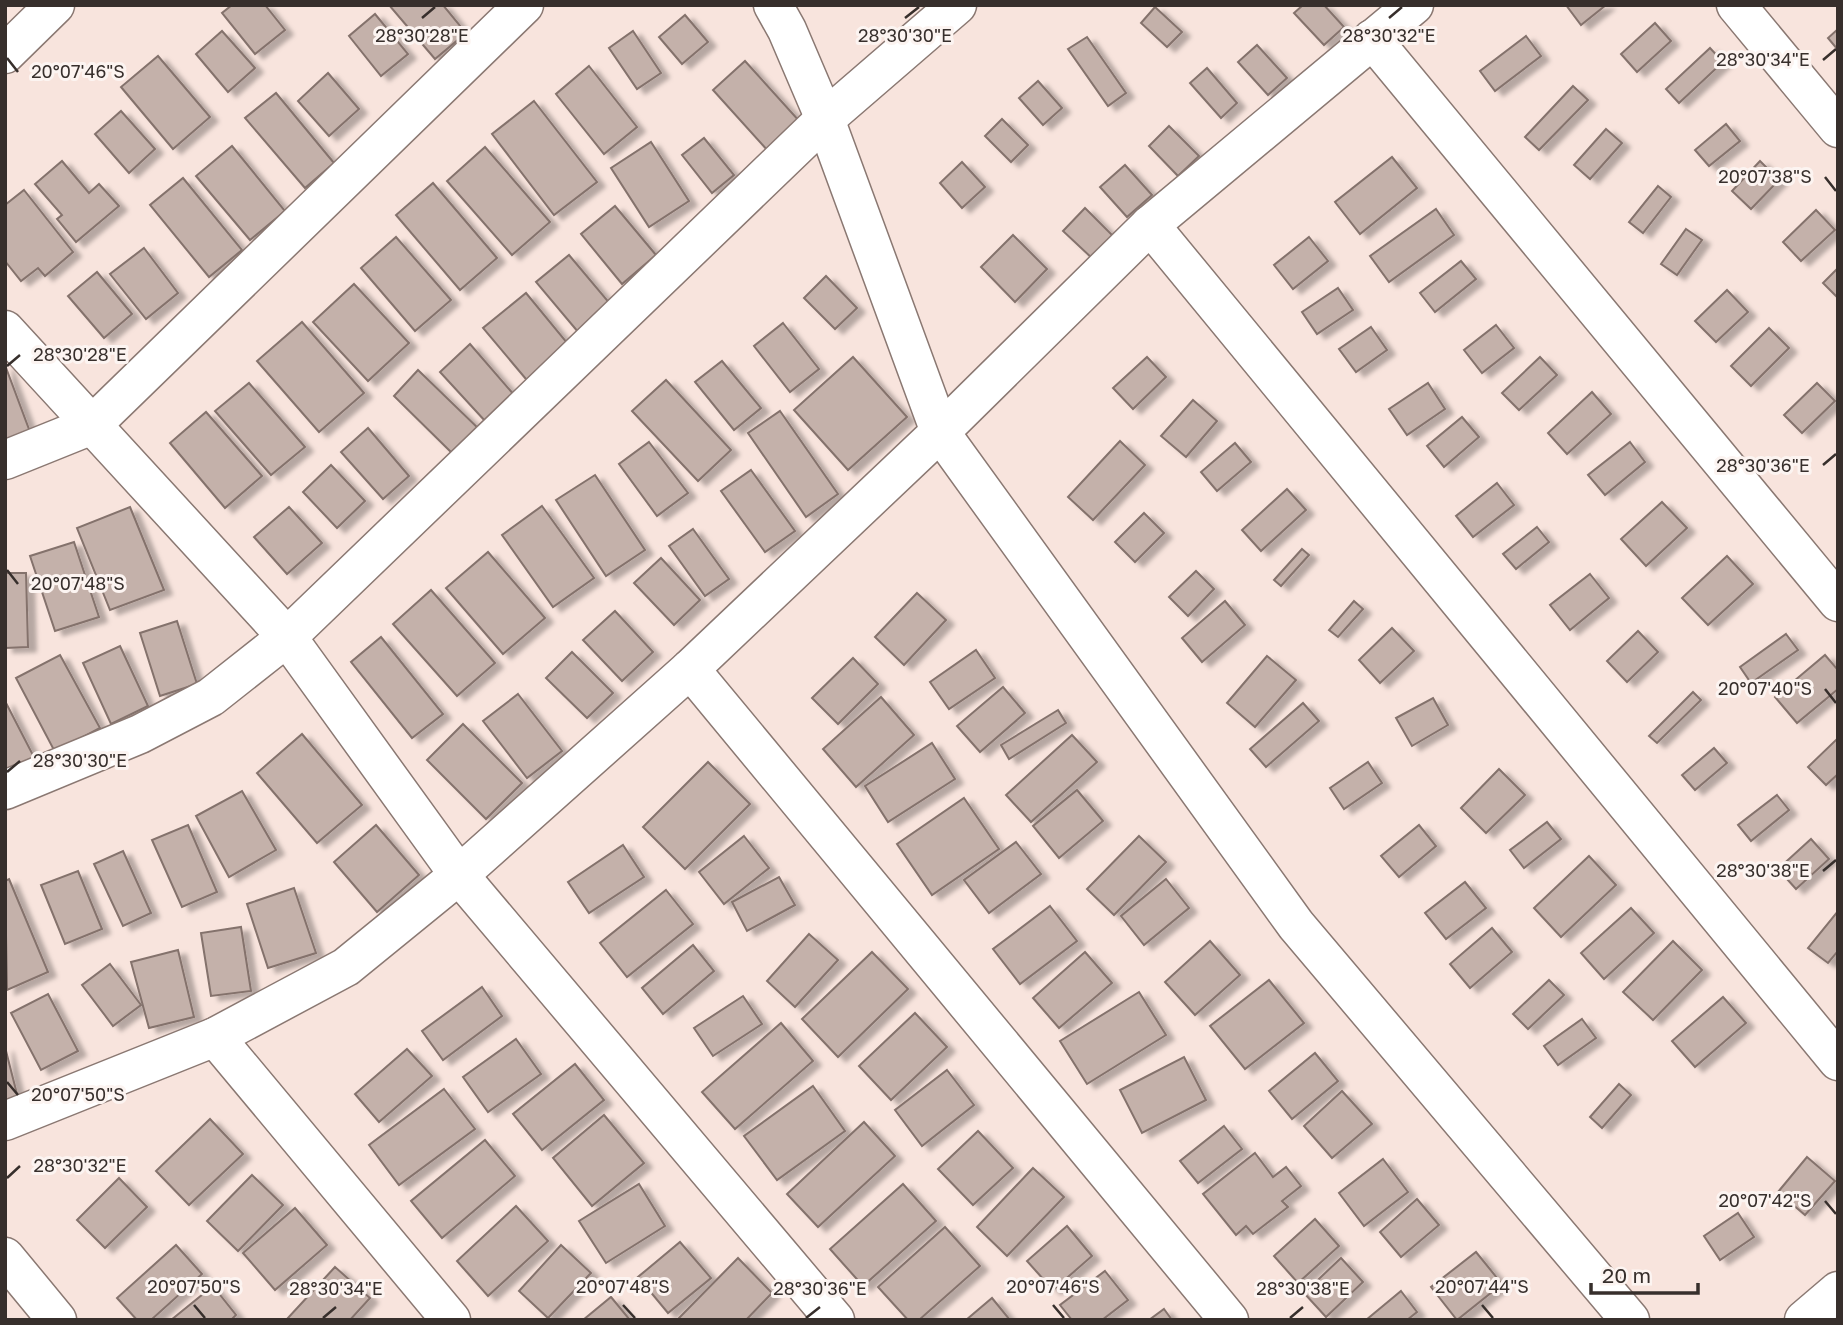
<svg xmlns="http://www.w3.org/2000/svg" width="1843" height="1325" font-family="'Golos Text',sans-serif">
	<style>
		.building { fill: #c4b1aa; stroke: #84726c; stroke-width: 2; filter: url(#shadow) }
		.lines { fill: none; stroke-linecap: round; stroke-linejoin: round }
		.minor-casing { stroke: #8a7872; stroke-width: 41 }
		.minor { stroke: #fff; stroke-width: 38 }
		.ticks { fill: none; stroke: #372f2c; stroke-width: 2.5 }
		.ticks-label { font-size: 18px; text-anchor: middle; fill: #372f2c; stroke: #fcf4f1; stroke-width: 6; stroke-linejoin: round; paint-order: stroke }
	</style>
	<defs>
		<filter id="shadow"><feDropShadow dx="8" dy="4.5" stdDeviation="2" flood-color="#0004"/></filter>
	</defs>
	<rect width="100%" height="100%" fill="#f8e4dd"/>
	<!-- building -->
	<g class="building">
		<path d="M232,5H265L285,30L255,54L222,13Z"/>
		<path d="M389,5H443L466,33L435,59Z"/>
		<path d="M1303,5H1324L1344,27L1324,45L1294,13Z"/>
		<path d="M1566,5H1606L1581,25Z"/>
		<path d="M1155,7L1182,32L1167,47L1141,23Z"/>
		<path d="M375,14L408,54L381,76L349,36Z"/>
		<path d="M685,15L708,42L682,64L659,37Z"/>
		<path d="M1655,23L1671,41L1637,72L1621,54Z"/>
		<path d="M1838,29V50L1828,38Z"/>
		<path d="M222,31L255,68L228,92L196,54Z"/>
		<path d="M633,31L661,73L637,89L609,48Z"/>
		<path d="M1526,36L1541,56L1495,91L1480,71Z"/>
		<path d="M1087,37L1126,93L1108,106L1068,49Z"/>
		<path d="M1257,45L1287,78L1268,95L1238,62Z"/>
		<path d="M1710,48L1723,62L1679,103L1666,89Z"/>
		<path d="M158,56L210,117L173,149L121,87Z"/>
		<path d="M745,61L801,123L769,152L713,90Z"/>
		<path d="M589,66L637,127L604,154L556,94Z"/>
		<path d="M1207,68L1237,103L1221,118L1190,83Z"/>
		<path d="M328,73L359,109L329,136L298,101Z"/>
		<path d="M1038,81L1062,108L1043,125L1019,98Z"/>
		<path d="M1573,86L1588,100L1539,150L1525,137Z"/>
		<path d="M276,93L334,163L305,188L245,118Z"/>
		<path d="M534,101L597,182L554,215L492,134Z"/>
		<path d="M121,111L155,149L129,173L95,134Z"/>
		<path d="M1002,119L1028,145L1011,162L985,136Z"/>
		<path d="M1726,124L1740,141L1709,166L1695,150Z"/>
		<path d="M1169,126L1199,156L1178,176L1149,146Z"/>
		<path d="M1606,129L1622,143L1590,179L1574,165Z"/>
		<path d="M704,138L734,175L712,193L682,155Z"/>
		<path d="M651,142L689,201L649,227L611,168Z"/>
		<path d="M232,146L285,211L250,240L196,176Z"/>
		<path d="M485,147L550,222L512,255L447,181Z"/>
		<path d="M1392,157L1417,188L1360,234L1335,202Z"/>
		<path d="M62,161L89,193L99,184L119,206L76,242L57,219L62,215L35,184Z"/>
		<path d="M1760,161L1779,180L1751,209L1732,191Z"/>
		<path d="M962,162L985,187L962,208L940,183Z"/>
		<path d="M1125,165L1152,195L1127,217L1100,187Z"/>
		<path d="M183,178L242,250L209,277L150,205Z"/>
		<path d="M433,183L497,258L460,290L396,215Z"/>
		<path d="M1658,186L1671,197L1643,233L1629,222Z"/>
		<path d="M24,190L73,252L45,276L38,268L21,281L5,261V205Z"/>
		<path d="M615,206L656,255L622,284L581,234Z"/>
		<path d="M1085,208L1115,238L1094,260L1063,231Z"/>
		<path d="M1436,209L1454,235L1389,282L1370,256Z"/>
		<path d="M1816,210L1835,230L1801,261L1783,242Z"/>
		<path d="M1686,229L1702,240L1677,275L1661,264Z"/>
		<path d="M1013,235L1047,269L1015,302L981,267Z"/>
		<path d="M396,237L451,300L415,331L361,268Z"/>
		<path d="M1309,237L1328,261L1293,289L1274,265Z"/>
		<path d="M144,248L178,293L146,319L110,274Z"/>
		<path d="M569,255L617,312L584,339L536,282Z"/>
		<path d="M1461,261L1476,279L1435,312L1420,293Z"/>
		<path d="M1838,268V298L1823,283Z"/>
		<path d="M97,272L132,314L104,338L68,296Z"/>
		<path d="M826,276L857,308L835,329L804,298Z"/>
		<path d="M354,284L409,343L368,381L313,322Z"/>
		<path d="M1338,288L1353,310L1317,334L1302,312Z"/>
		<path d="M1727,290L1748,312L1716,342L1695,321Z"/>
		<path d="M526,293L573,350L531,385L483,328Z"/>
		<path d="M302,322L364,393L319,432L257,361Z"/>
		<path d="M783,323L819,369L790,392L754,346Z"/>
		<path d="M1496,325L1514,348L1482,373L1464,350Z"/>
		<path d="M1371,327L1387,350L1356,372L1339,349Z"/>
		<path d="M1769,328L1789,348L1751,386L1731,366Z"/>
		<path d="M470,344L515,396L486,422L440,372Z"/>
		<path d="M853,357L907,417L848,470L794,410Z"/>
		<path d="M1147,357L1166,377L1133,409L1113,388Z"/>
		<path d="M1540,357L1557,375L1519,410L1502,393Z"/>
		<path d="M722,361L761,408L734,430L695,382Z"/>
		<path d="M5,365L30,432L5,441Z"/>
		<path d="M418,370L480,430L455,456L394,396Z"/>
		<path d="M666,380L731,450L698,481L632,411Z"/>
		<path d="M249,383L305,447L271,475L215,411Z"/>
		<path d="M1428,383L1445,409L1407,435L1389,409Z"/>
		<path d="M1817,383L1835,401L1802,433L1784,415Z"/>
		<path d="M1592,392L1611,414L1567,454L1548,433Z"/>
		<path d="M1193,400L1217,421L1186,457L1161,436Z"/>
		<path d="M780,411L838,494L806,517L748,433Z"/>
		<path d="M206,412L262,476L225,508L170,443Z"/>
		<path d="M1462,417L1479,437L1444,467L1427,446Z"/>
		<path d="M368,428L409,476L383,499L341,452Z"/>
		<path d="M1120,441L1145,465L1093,520L1068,497Z"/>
		<path d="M649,442L688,493L657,516L619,464Z"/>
		<path d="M1630,442L1645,462L1605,495L1588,475Z"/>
		<path d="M1235,443L1251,462L1217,491L1201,472Z"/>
		<path d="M331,465L365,501L337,528L303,492Z"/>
		<path d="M751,470L795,531L765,552L721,491Z"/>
		<path d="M595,475L645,550L606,576L556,500Z"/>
		<path d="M1497,483L1514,505L1473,537L1456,516Z"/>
		<path d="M1287,489L1306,510L1261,551L1242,530Z"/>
		<path d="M1662,502L1687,528L1646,566L1621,539Z"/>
		<path d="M542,506L594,578L553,607L502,535Z"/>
		<path d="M130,507L164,590L110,610L77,528Z"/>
		<path d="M289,507L322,543L287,574L254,537Z"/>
		<path d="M1144,513L1164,533L1135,562L1115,542Z"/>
		<path d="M1537,527L1549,542L1516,569L1503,554Z"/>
		<path d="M693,529L729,579L705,596L669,546Z"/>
		<path d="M74,542L99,617L55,631L30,556Z"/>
		<path d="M1302,549L1309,555L1281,586L1274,580Z"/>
		<path d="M488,552L545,618L503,654L446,588Z"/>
		<path d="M1727,556L1753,584L1708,625L1682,598Z"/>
		<path d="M661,558L700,600L674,625L634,583Z"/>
		<path d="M1196,571L1214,589L1188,616L1169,597Z"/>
		<path d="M5,573H26L28,647L5,648Z"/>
		<path d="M1590,574L1609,598L1570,630L1550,605Z"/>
		<path d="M431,590L495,663L457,696L393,624Z"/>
		<path d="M917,593L946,620L904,665L875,637Z"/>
		<path d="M1225,601L1245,625L1202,662L1182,638Z"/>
		<path d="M1354,601L1363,609L1338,637L1329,630Z"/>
		<path d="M615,611L653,652L622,681L583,640Z"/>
		<path d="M177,621L197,684L160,696L140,633Z"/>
		<path d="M1392,628L1414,651L1380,683L1359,660Z"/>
		<path d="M1638,631L1658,652L1627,682L1607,661Z"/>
		<path d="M1786,634L1798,650L1751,683L1740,667Z"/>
		<path d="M381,637L443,714L412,738L351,662Z"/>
		<path d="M120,646L148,706L111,724L83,663Z"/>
		<path d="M976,650L995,678L949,709L930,682Z"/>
		<path d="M572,652L613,693L587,718L546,678Z"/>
		<path d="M60,655L100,728L55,752L16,678Z"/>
		<path d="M1825,655L1838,670V689L1797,723L1775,697Z"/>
		<path d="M1267,656L1296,680L1255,727L1227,703Z"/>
		<path d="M853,658L878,684L838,724L812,698Z"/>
		<path d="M1003,687L1025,713L980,752L957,726Z"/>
		<path d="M1693,692L1701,700L1657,743L1649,736Z"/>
		<path d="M518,694L562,751L527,778L483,721Z"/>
		<path d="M881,697L914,735L856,787L823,749Z"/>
		<path d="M1433,698L1448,725L1412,746L1396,718Z"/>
		<path d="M5,701L36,761L5,776Z"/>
		<path d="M1303,703L1319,721L1266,767L1250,749Z"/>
		<path d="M1058,710L1066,723L1009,759L1001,745Z"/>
		<path d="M463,724L522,783L486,819L427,760Z"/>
		<path d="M302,734L362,805L317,843L257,773Z"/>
		<path d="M1072,735L1097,762L1031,822L1006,795Z"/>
		<path d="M1838,738V774L1826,785L1808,767Z"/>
		<path d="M932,743L955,779L888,822L865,786Z"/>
		<path d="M1714,748L1727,763L1695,790L1682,775Z"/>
		<path d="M708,762L750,804L685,869L643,827Z"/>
		<path d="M1368,762L1382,783L1344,809L1330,788Z"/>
		<path d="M1499,769L1525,795L1486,833L1461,808Z"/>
		<path d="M1077,790L1103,821L1059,858L1033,826Z"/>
		<path d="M242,791L276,850L229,877L196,816Z"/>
		<path d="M1777,795L1789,810L1751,841L1738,825Z"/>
		<path d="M964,798L999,849L932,895L897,844Z"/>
		<path d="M1547,822L1561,839L1524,868L1510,850Z"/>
		<path d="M188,825L217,892L182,907L152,840Z"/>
		<path d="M376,825L419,875L377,912L334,862Z"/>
		<path d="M1419,825L1436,846L1399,877L1381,856Z"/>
		<path d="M744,836L769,868L724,904L699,872Z"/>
		<path d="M1139,836L1166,862L1114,915L1087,889Z"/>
		<path d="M1811,839L1829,859L1796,889L1778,869Z"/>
		<path d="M1016,842L1041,874L989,913L964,880Z"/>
		<path d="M623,845L644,877L589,913L568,882Z"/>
		<path d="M123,851L151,913L123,926L94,864Z"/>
		<path d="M1589,856L1616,885L1561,937L1534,908Z"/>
		<path d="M78,871L102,929L65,944L41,885Z"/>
		<path d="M779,877L795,905L747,931L732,902Z"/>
		<path d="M9,879L48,972L7,990L5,881Z"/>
		<path d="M1166,879L1189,908L1144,945L1121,916Z"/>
		<path d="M1465,882L1486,908L1446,939L1425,913Z"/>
		<path d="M294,888L316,953L268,968L247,904Z"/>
		<path d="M666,890L693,924L627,977L600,943Z"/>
		<path d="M1050,906L1077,941L1020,984L993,949Z"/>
		<path d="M1631,908L1654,933L1604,979L1581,953Z"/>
		<path d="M1838,911V951L1828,963L1808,948Z"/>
		<path d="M241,927L251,991L211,996L201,933Z"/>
		<path d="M1492,928L1512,952L1470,988L1450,964Z"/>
		<path d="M809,934L838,960L795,1007L767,981Z"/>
		<path d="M1210,941L1240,975L1195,1015L1165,982Z"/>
		<path d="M1673,941L1702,970L1653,1020L1623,992Z"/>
		<path d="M693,945L714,971L663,1014L642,988Z"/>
		<path d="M178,950L194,1017L149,1028L131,962Z"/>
		<path d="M872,952L908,989L838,1057L802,1019Z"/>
		<path d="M1085,952L1112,983L1059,1028L1033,998Z"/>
		<path d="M110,964L141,1005L113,1026L82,985Z"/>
		<path d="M1269,980L1304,1023L1245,1069L1210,1026Z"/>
		<path d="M1549,980L1564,995L1528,1029L1513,1014Z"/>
		<path d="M482,987L502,1016L443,1060L422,1031Z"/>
		<path d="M1139,992L1166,1035L1087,1084L1060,1041Z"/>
		<path d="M48,994L78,1051L41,1070L11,1013Z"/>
		<path d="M743,996L762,1024L713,1056L694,1028Z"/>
		<path d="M1723,997L1746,1023L1695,1067L1672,1041Z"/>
		<path d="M915,1013L947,1047L891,1100L859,1066Z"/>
		<path d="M1582,1019L1596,1038L1558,1065L1544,1046Z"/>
		<path d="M781,1023L813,1061L735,1129L702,1092Z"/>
		<path d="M516,1039L541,1074L488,1112L463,1077Z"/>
		<path d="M5,1047L19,1102L5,1105Z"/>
		<path d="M407,1049L432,1076L379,1122L355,1094Z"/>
		<path d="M1315,1053L1338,1081L1292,1119L1269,1091Z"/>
		<path d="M1184,1057L1206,1100L1142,1133L1120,1090Z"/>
		<path d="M575,1064L604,1100L542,1150L513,1114Z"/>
		<path d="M947,1070L974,1105L922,1146L895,1110Z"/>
		<path d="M1619,1084L1631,1095L1602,1128L1590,1117Z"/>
		<path d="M813,1086L845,1131L777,1180L744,1136Z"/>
		<path d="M444,1089L475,1129L399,1185L369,1145Z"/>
		<path d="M1342,1091L1372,1124L1332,1158L1304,1126Z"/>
		<path d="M604,1115L644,1163L592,1206L553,1158Z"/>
		<path d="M210,1119L243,1154L189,1205L156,1171Z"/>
		<path d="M864,1122L895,1156L818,1227L787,1194Z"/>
		<path d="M1224,1126L1242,1149L1198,1183L1180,1161Z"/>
		<path d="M978,1131L1013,1168L973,1205L938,1169Z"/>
		<path d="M485,1140L515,1176L442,1238L411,1201Z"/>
		<path d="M1255,1153L1273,1177L1286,1167L1301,1186L1282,1201L1288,1207L1253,1234L1246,1226L1236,1235L1203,1194Z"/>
		<path d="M1807,1157L1835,1181L1805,1215L1778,1192Z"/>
		<path d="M1383,1159L1408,1192L1364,1226L1339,1193Z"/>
		<path d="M1033,1168L1064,1197L1007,1256L977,1227Z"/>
		<path d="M252,1175L283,1205L238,1251L207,1221Z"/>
		<path d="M119,1178L147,1207L105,1248L77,1220Z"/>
		<path d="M639,1184L665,1226L606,1263L579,1221Z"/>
		<path d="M903,1184L936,1221L863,1286L830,1249Z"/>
		<path d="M1417,1199L1439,1225L1401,1257L1380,1232Z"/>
		<path d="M516,1206L548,1241L488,1296L457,1261Z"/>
		<path d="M295,1208L327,1245L275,1290L243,1253Z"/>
		<path d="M1738,1213L1754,1237L1720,1260L1704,1236Z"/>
		<path d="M1315,1219L1339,1246L1298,1283L1274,1256Z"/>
		<path d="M1067,1226L1092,1256L1053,1290L1027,1261Z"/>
		<path d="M945,1227L980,1266L919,1320H908L878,1287Z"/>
		<path d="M680,1242L711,1278L668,1313L638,1277Z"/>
		<path d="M176,1245L202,1274L151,1320H137L117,1298Z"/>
		<path d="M561,1245L591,1273L548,1318L519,1291Z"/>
		<path d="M1476,1252L1502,1284L1457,1320L1431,1287Z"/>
		<path d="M738,1258L772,1293L746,1320H681L679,1318Z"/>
		<path d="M1341,1258L1363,1282L1326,1317L1304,1293Z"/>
		<path d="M335,1267L370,1298L350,1320H288L287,1319Z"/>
		<path d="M1105,1271L1128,1300L1102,1320H1072L1060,1305Z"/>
		<path d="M213,1286L236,1315L231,1320H171Z"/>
		<path d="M1401,1291L1417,1312L1407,1320H1366Z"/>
		<path d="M611,1297L630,1320H583Z"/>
		<path d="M992,1298L1010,1320H966Z"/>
		<path d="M1164,1309L1172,1320H1149Z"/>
	</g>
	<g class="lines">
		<defs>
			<g id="minor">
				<path d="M773,5L787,30L825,119L940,432L1296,925L1630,1320"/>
				<path d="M1736,5L1838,128"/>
				<path d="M1372,39L1838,602"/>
				<path d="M5,54L55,5"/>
				<path d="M1150,225L1838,1061"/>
				<path d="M5,330L287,637L459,875L835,1320"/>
				<path d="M5,460L92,425L524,5"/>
				<path d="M690,669L1229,1320"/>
				<path d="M5,790L140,734L211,697L287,637L825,119L957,5"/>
				<path d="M215,1037L451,1320"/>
				<path d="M5,1121L215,1037L346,967L459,875L690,669L940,432L1150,225L1414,5"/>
				<path d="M5,1257L57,1320"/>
				<path d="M1804,1320L1838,1291"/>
			</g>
		</defs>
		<!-- minor casing -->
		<use href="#minor" class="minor-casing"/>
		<!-- minor -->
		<use href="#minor" class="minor"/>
	</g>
	<!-- ticks -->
	<path class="ticks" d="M422,18L435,7M905,18L919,7M1389,18L1402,7M7,58L18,72M1823,60L1836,49M1825,177L1836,191M7,366L20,355M1823,465L1836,454M7,570L18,584M1825,689L1836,703M7,772L20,761M1823,871L1836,860M7,1082L18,1095M7,1178L20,1166M1825,1201L1836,1214M194,1305L205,1318M623,1305L635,1318M1053,1305L1064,1318M1482,1305L1493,1318M323,1318L336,1307M806,1318L820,1307M1290,1318L1303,1307"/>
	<g class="ticks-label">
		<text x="422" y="42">28°30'28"E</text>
		<text x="905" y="42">28°30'30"E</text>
		<text x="1389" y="42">28°30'32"E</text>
		<text x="1763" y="66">28°30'34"E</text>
		<text x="78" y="78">20°07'46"S</text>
		<text x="1765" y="183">20°07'38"S</text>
		<text x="80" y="361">28°30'28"E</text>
		<text x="1763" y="472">28°30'36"E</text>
		<text x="78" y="590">20°07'48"S</text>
		<text x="1765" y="695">20°07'40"S</text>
		<text x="80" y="767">28°30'30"E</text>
		<text x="1763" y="877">28°30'38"E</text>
		<text x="78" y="1101">20°07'50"S</text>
		<text x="80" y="1172">28°30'32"E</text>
		<text x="1765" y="1207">20°07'42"S</text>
		<text x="194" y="1293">20°07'50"S</text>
		<text x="623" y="1293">20°07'48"S</text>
		<text x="1053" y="1293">20°07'46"S</text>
		<text x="1482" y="1293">20°07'44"S</text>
		<text x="336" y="1295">28°30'34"E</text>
		<text x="820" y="1295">28°30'36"E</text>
		<text x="1303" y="1295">28°30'38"E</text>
	</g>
	<!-- border -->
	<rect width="1843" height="1325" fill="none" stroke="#372f2c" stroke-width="14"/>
	<!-- scale -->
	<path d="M1591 1283v10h107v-10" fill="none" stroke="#372f2c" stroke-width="3.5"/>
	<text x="1602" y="1283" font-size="21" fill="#372f2c" stroke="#fcf4f1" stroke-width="5" paint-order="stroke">20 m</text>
</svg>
